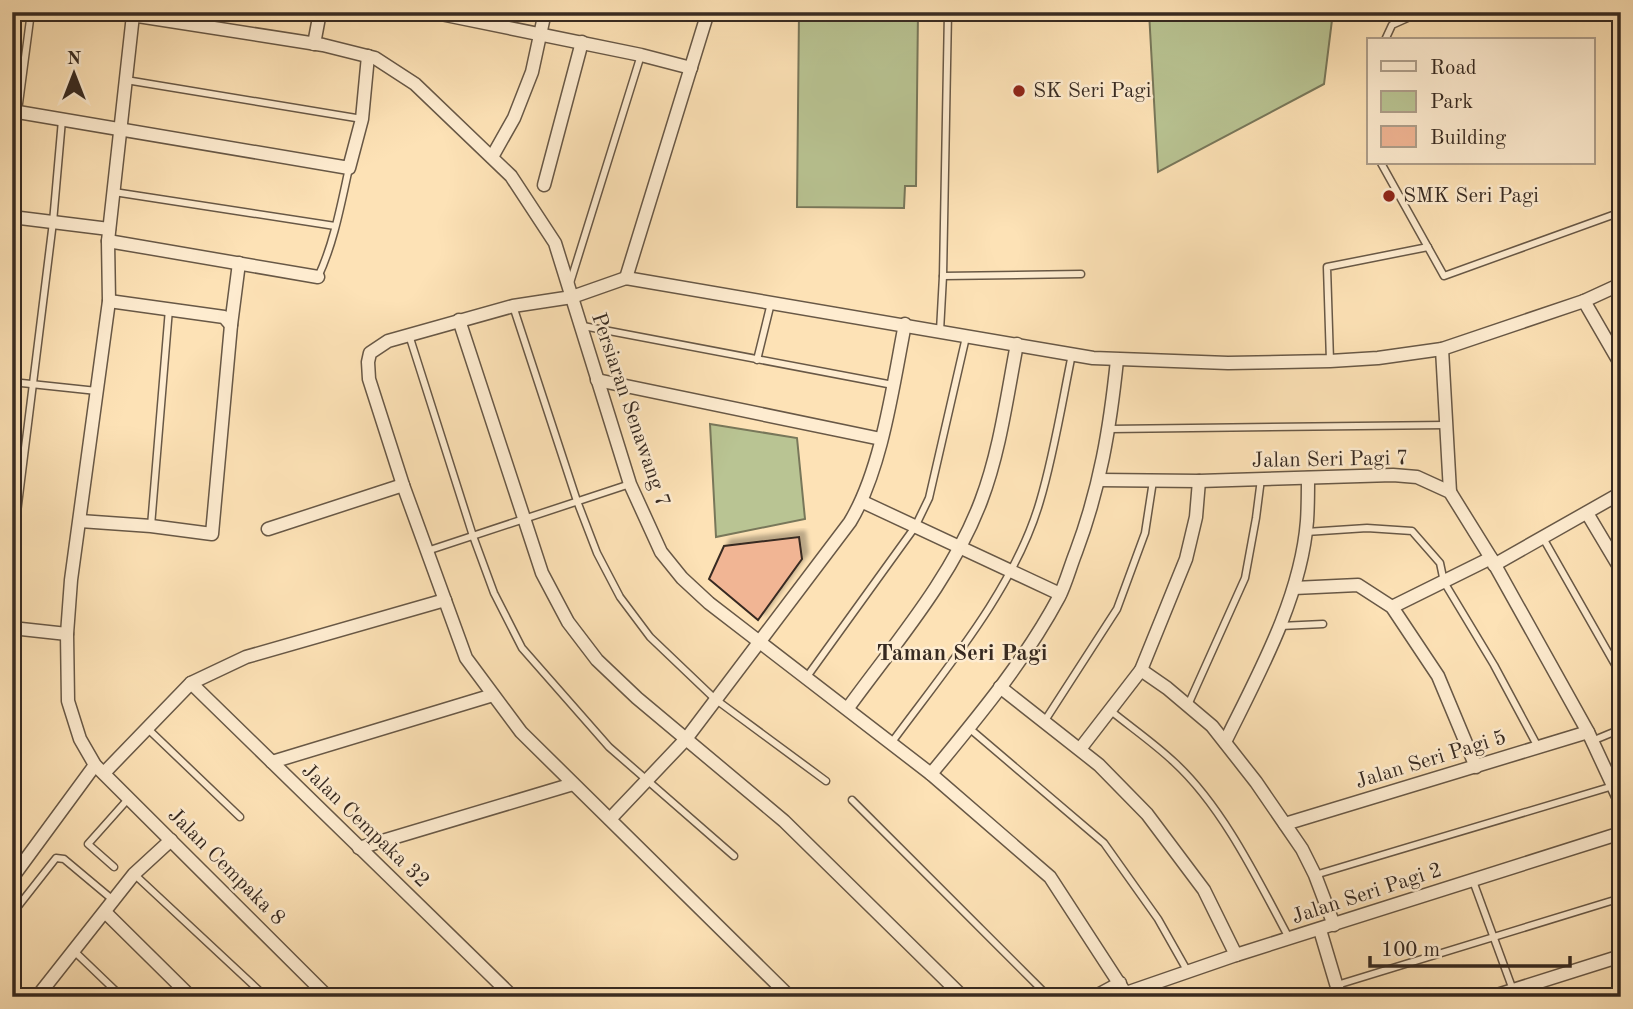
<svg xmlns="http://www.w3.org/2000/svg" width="1633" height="1009" font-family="'Old Standard TT',serif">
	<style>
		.green { fill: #b9c493; stroke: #78775a; stroke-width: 2 }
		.building { fill: #f1b594; stroke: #372a21; stroke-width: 2; filter: url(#shadow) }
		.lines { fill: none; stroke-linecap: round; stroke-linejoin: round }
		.lane-casing { stroke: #685846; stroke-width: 9 }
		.street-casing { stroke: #685846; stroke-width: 15 }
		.lane { stroke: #feecd0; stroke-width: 6 }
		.street { stroke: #feecd0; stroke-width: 12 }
		.poi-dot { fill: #8f2418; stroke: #feecd0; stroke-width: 2.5 }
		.labels { text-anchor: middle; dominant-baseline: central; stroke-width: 5; stroke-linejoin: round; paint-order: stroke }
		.poi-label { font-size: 21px; fill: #372a21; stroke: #feecd0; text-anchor: start }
		.street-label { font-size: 21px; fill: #372a21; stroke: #feecd0 }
		.neighbourhood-label { font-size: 23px; font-weight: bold; fill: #372a21; stroke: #feecd0 }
	</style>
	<defs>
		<filter id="shadow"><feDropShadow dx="6" dy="-6" stdDeviation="2" flood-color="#0004"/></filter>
	</defs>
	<rect width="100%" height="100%" fill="#fde2b6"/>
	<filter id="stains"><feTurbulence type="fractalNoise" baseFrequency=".00286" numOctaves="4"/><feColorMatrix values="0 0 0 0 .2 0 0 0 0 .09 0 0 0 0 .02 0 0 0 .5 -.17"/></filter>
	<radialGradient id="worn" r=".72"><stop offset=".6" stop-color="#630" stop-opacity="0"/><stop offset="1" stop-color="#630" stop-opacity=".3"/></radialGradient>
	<!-- green -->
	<g class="green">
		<path d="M799,12H918L916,186H905L904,208L797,207Z"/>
		<path d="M1149,12H1333L1324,84L1158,172Z"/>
		<path d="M710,424L797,438L805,519L716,537Z"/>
	</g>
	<!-- building -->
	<path class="building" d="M799,537L802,559L758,620L709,579L724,546Z"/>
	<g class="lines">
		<defs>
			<g id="lane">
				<path d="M948,12L943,276L1081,274"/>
				<path d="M1385,40L1392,25L1421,12"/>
				<path d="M12,59L24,61"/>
				<path d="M126,80L362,119"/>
				<path d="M18,111L31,12"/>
				<path d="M1381,163L1444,276L1621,212"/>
				<path d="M114,192L335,226"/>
				<path d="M318,277C334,243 341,204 349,168"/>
				<path d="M570,283L641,55"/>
				<path d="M513,306L577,501L597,553L620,597L650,637L715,699L826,781"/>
				<path d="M583,326L893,385"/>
				<path d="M940,331L943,276"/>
				<path d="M409,335L473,536L494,593L522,648L609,747L734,856"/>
				<path d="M757,360L771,303"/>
				<path d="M1330,361L1327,267L1428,247"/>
				<path d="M12,382L97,391"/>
				<path d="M1110,429L1446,425"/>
				<path d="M151,526L169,309"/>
				<path d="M1306,532L1367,528L1412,531L1440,563L1444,582L1494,665L1538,747"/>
				<path d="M1543,538L1621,675"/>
				<path d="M427,551L630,484"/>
				<path d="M12,553L53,222L62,120"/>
				<path d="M1280,626L1323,624"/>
				<path d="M806,678L915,527L929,498L966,337"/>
				<path d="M1188,705L1245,578L1256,518L1261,479"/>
				<path d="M1111,711C1132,728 1155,744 1174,762C1223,807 1258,880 1289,938"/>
				<path d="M1044,722L1117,609L1145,533L1153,481"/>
				<path d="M147,728L240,817"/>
				<path d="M969,728L1104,843L1158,919L1188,972"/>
				<path d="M1592,741L1621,729"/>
				<path d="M892,742C945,670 1015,588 1040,501C1054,454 1062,403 1072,354"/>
				<path d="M852,800L1049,997"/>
				<path d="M114,867L88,844L129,798"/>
				<path d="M134,874L266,997"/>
				<path d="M1315,875L1613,786"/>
				<path d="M1473,881L1513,990"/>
				<path d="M12,914L56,858L64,859L113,900"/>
				<path d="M73,950L122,997"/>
				<path d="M1337,985L1621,898"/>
			</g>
			<g id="street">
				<path d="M55,12H59"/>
				<path d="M112,12L323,45L375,58L415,84L511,176L555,243L630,484L661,552L682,578L709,603L931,774L1050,877L1128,997"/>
				<path d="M431,12L641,55L691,68"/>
				<path d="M133,15L108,241L109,301L71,580L67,634L68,701L80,739L95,765L328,997"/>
				<path d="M314,44L320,12"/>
				<path d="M12,111L349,168L362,119L368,56"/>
				<path d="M492,157L514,118L532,72L545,12"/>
				<path d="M544,185L582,42"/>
				<path d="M12,217L109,229"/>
				<path d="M108,241L318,277"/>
				<path d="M626,278L708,12"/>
				<path d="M109,301L224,317L231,325"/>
				<path d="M1584,301L1621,365"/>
				<path d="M459,320L542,573L568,622L597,660L637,698L784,821L963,997"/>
				<path d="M1442,349L1450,492"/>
				<path d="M597,380L881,439"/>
				<path d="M1099,480L1199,481L1393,475L1417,477L1450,492L1491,558L1588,732L1621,803"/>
				<path d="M863,502L1060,594"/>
				<path d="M1587,513L1621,570"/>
				<path d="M80,521L151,526L212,534L231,325L239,263"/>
				<path d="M268,529L403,485"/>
				<path d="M1494,565L1621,493"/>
				<path d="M1294,588L1358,585L1392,607L1438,676L1476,767"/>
				<path d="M1392,607L1491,558"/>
				<path d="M12,628L67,634"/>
				<path d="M1141,670L1167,688L1212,726L1256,782L1302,849L1315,875L1334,925"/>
				<path d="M191,683L513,997"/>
				<path d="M1000,687L1099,765L1147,814L1204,890L1236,955"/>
				<path d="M848,708C896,642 952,578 981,501C1000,451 1007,396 1017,344"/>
				<path d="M1225,742C1258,675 1301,598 1307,521C1308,507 1308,492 1308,478"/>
				<path d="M1080,749L1141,670L1186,559L1196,517L1199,481"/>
				<path d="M272,762L493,695"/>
				<path d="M104,773L191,683L246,657L445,600"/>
				<path d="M931,774C977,718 1025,661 1059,597C1066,583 1070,567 1076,552C1100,488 1110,428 1117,360"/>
				<path d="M610,819L686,739L850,522C882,469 893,385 905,324"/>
				<path d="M1285,824L1588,732"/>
				<path d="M359,848L573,784"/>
				<path d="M12,878L95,765"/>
				<path d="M106,913L191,997"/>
				<path d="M1320,930L1340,997"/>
				<path d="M1126,993L1236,955L1621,833"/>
				<path d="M37,997L134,874L171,840"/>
				<path d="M790,997L521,732L466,658L403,485L369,379L368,362L370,353L388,341L513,306L572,297L626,278L1093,358L1228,363L1330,361L1378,358L1442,349L1584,301L1621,284"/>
				<path d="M1094,997L1120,983"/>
				<path d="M1491,997L1621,956"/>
			</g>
		</defs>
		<!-- lane casing -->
		<use href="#lane" class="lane-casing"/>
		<!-- street casing -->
		<use href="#street" class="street-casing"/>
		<!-- lane -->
		<use href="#lane" class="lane"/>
		<!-- street -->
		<use href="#street" class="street"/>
	</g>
	<!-- markers -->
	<g class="poi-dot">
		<circle cx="1019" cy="91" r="7"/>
		<circle cx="1389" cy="196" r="7"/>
	</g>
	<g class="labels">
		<!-- poi labels -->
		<g class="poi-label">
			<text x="1033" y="91">SK Seri Pagi</text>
			<text x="1403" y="196">SMK Seri Pagi</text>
		</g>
		<!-- street labels -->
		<g class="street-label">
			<text transform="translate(630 410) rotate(71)">Persiaran Senawang 7</text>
			<text transform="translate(1330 460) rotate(-1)">Jalan Seri Pagi 7</text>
			<text transform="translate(1431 760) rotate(-17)">Jalan Seri Pagi 5</text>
			<text transform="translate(365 826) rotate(44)">Jalan Cempaka 32</text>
			<text transform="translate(226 867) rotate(45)">Jalan Cempaka 8</text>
			<text transform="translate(1367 894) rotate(-18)">Jalan Seri Pagi 2</text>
		</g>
		<!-- neighbourhood labels -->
		<g class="neighbourhood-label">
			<text x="962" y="653">Taman Seri Pagi</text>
		</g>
	</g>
	<!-- margin -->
	<rect width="1633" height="1009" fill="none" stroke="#fde2b6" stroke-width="42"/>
	<rect x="14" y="14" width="1605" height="981" fill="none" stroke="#372a21" stroke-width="3.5"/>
	<rect x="21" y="21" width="1591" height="967" fill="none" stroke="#372a21" stroke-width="2"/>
	<!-- legend -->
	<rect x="1367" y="38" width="228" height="126" fill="#feecd0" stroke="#ae9e8a" stroke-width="2"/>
	<rect x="1381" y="61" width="35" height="10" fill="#feecd0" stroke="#ae9e8a" stroke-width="2"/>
	<text x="1430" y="74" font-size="21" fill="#372a21">Road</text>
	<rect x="1381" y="91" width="35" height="21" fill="#b9c493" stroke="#ae9e8a" stroke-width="2"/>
	<text x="1430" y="108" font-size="21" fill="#372a21">Park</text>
	<rect x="1381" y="126" width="35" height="21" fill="#f1b594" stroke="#ae9e8a" stroke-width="2"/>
	<text x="1430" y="144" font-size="21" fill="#372a21">Building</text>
	<!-- north arrow -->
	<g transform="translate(74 74)" stroke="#feecd0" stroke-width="5" paint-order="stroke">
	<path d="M0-5L12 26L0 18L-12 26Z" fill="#372a21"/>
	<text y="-10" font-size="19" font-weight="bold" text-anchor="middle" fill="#372a21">N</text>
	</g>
	<!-- scale -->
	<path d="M1370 956v10h200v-10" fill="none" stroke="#372a21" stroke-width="3.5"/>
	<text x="1381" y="956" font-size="21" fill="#372a21" stroke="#feecd0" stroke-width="5" paint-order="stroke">100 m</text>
	<rect width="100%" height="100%" filter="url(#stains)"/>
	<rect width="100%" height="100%" fill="url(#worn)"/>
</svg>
